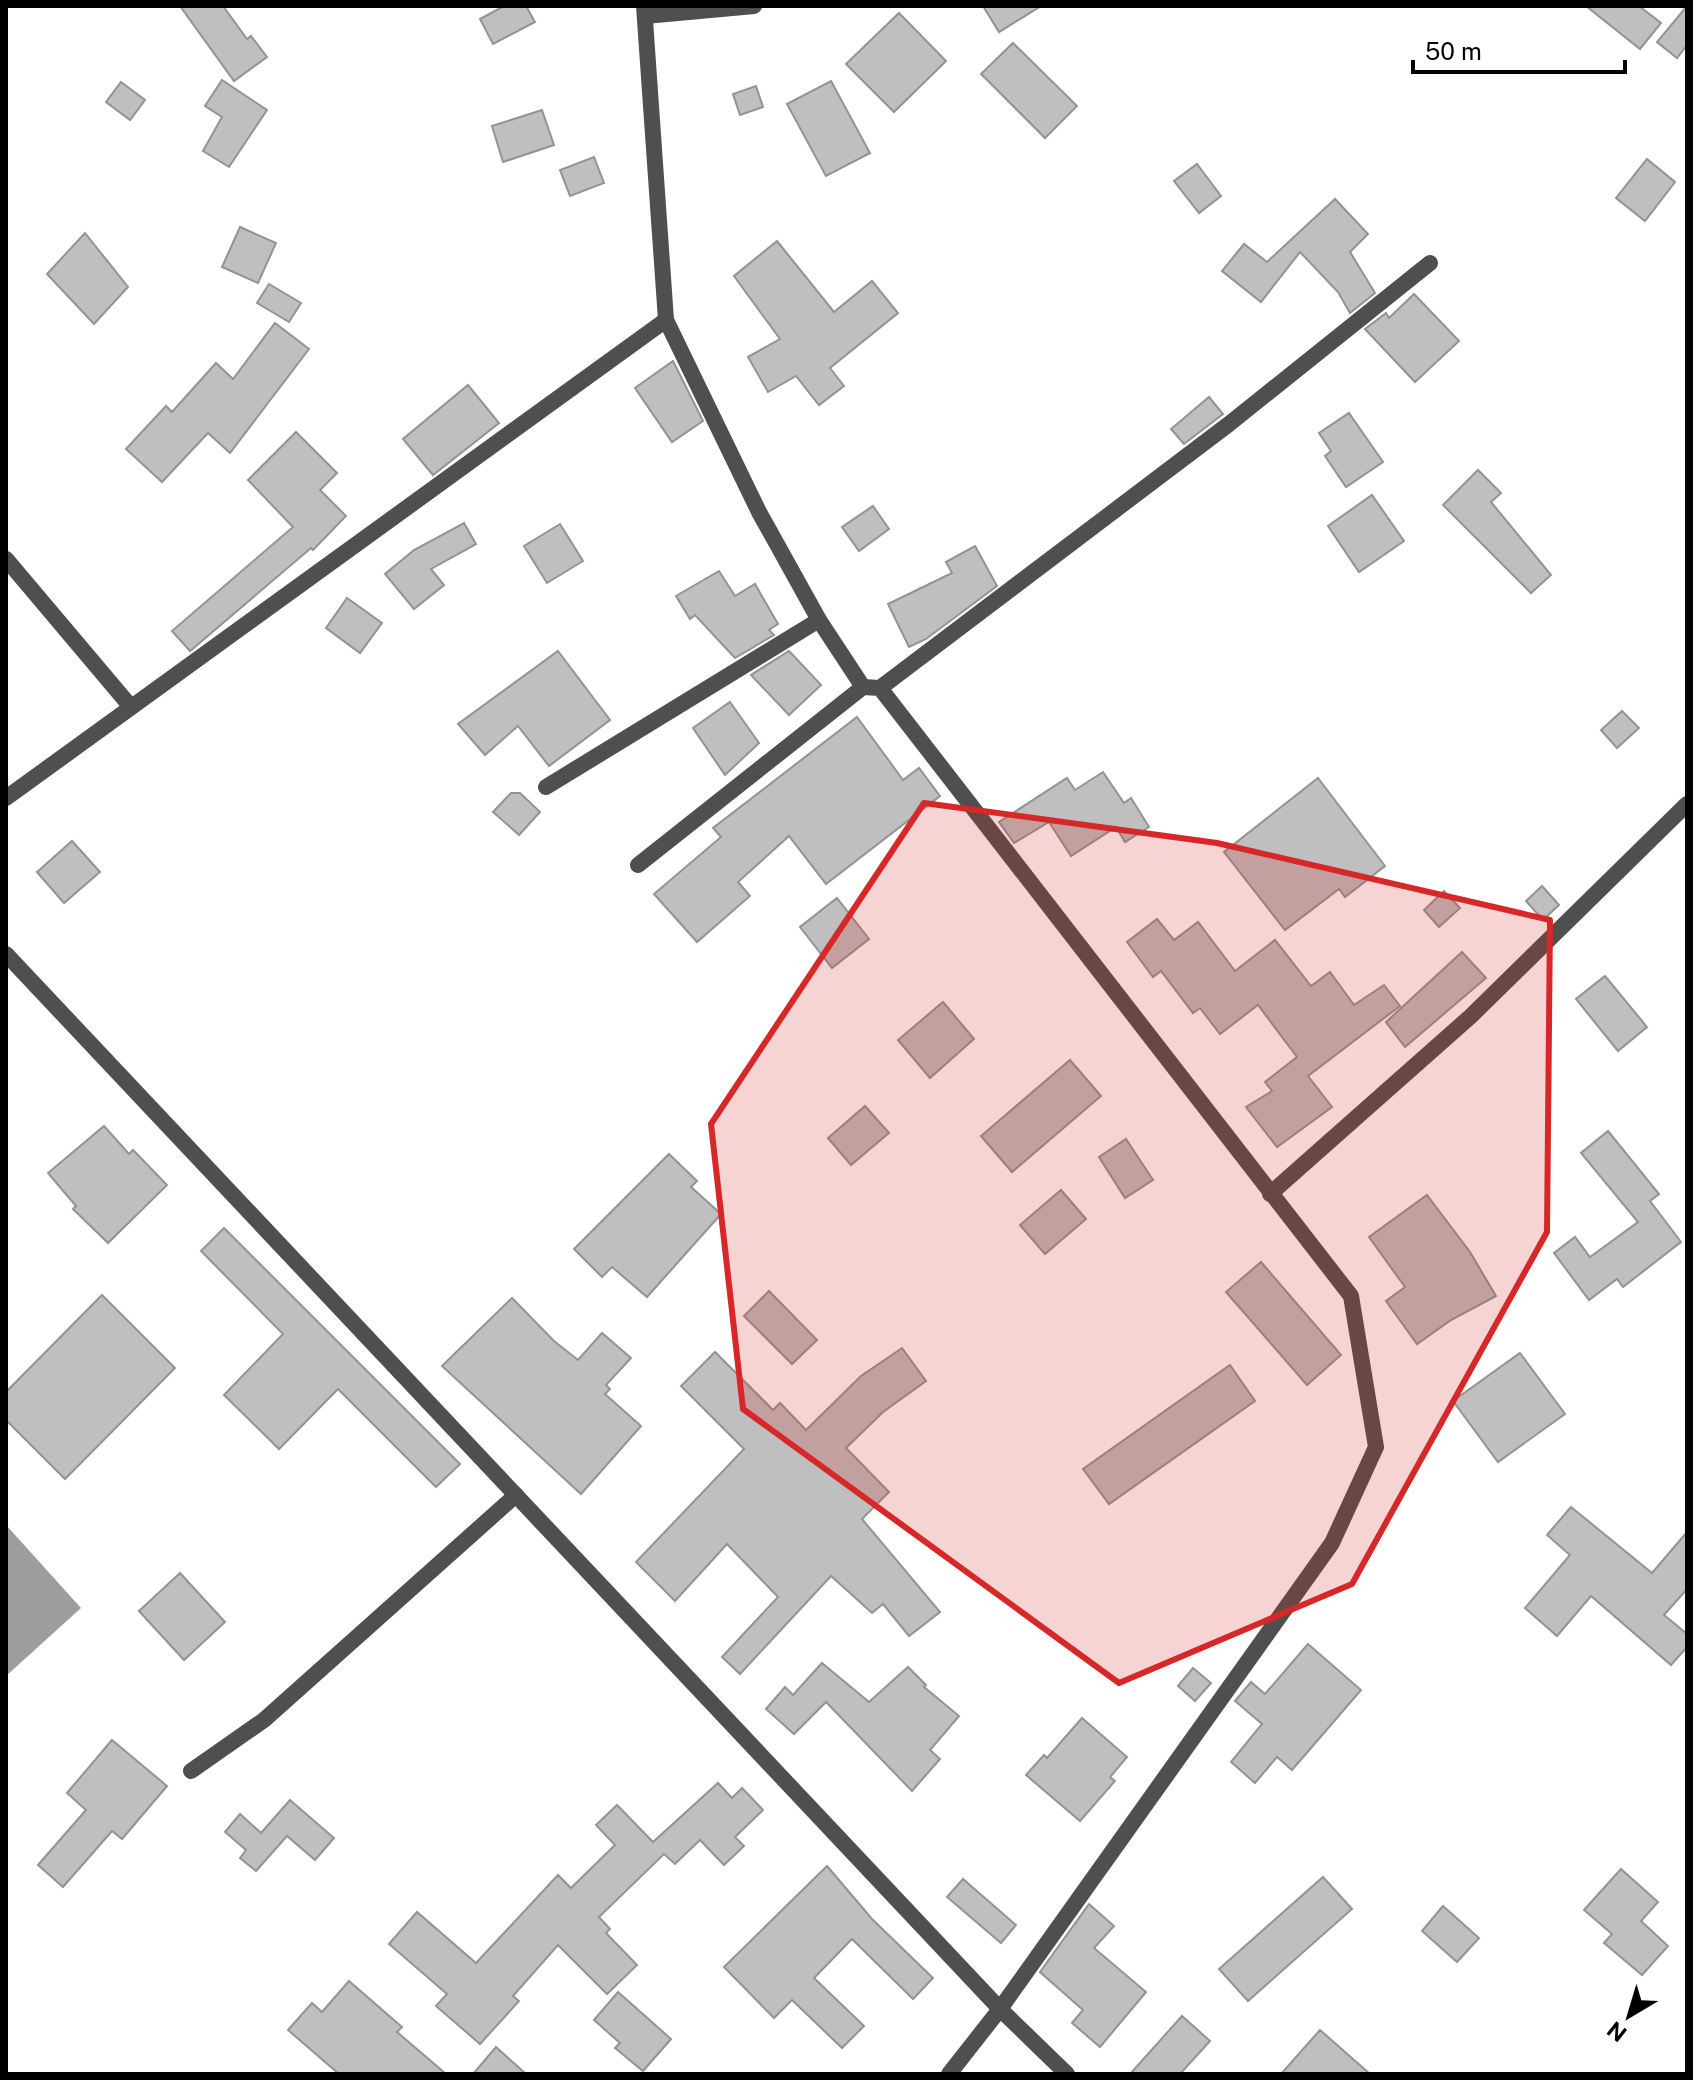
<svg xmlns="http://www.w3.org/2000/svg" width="1693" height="2080" font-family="'Public Sans',sans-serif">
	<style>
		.water { fill: #9d9d9d }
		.building { fill: #bfbfbf; stroke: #939393; stroke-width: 2 }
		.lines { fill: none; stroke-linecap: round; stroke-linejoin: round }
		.street { stroke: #4f4f4f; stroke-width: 16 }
		.marked { fill: #d62828; fill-opacity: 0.2; stroke: #d62828; stroke-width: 6; stroke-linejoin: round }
	</style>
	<rect width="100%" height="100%" fill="#fff"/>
	<!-- water -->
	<path class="water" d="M6,1525L81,1608L6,1676Z"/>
	<!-- building -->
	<g class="building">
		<path d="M180,6H223L247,39L251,36L267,57L234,81Z"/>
		<path d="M504,6H526L535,22L493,44L480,19Z"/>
		<path d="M983,6H1041L999,32Z"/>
		<path d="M1586,6H1639L1661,23L1640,49Z"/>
		<path d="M1687,6V45L1677,58L1657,42Z"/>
		<path d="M899,13L946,61L894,112L846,64Z"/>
		<path d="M1013,43L1077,106L1045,138L981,74Z"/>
		<path d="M222,80L267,110L229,167L203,151L222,117L205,106Z"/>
		<path d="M831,81L870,153L826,176L787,104Z"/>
		<path d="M121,82L145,100L130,120L106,102Z"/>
		<path d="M756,86L763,107L740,115L733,94Z"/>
		<path d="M542,110L554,145L503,162L492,126Z"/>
		<path d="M594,157L604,183L570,196L560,170Z"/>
		<path d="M1647,159L1675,182L1645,221L1616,198Z"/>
		<path d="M1197,164L1221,196L1199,213L1174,181Z"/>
		<path d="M1335,199L1368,234L1350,252L1375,293L1350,313L1338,292L1300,252L1261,302L1222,271L1244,244L1267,262Z"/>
		<path d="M240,227L276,243L258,283L222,267Z"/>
		<path d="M85,233L128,287L94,324L47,274Z"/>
		<path d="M777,241L834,312L872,281L898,313L830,368L844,386L819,405L796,376L768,392L748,357L780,339L734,276Z"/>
		<path d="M269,284L301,303L289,322L257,303Z"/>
		<path d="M1414,294L1459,341L1415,382L1365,329L1386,313L1389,318Z"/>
		<path d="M275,323L309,349L230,453L208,433L162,482L126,449L166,406L172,412L216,363L233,379Z"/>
		<path d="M673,361L703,421L672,442L635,388Z"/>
		<path d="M468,385L499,423L433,475L403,439Z"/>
		<path d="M1209,397L1223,414L1184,444L1171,429Z"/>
		<path d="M1349,413L1383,462L1346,487L1325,456L1331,451L1319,433Z"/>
		<path d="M296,432L337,473L320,490L346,516L313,550L311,548L190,651L172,631L293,527L248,480Z"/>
		<path d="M1478,470L1501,493L1491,502L1551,575L1531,593L1443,505Z"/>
		<path d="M1372,495L1404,541L1359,572L1328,526Z"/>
		<path d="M873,506L889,529L859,551L842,527Z"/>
		<path d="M464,523L476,544L431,569L444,585L414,609L385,574L414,550Z"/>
		<path d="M560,524L583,561L547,583L524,546Z"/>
		<path d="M975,546L997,586L926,639L909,647L888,604L952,573L946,562Z"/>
		<path d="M719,571L735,596L755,584L778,624L769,630L774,635L735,658L695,615L690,619L676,596Z"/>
		<path d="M347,598L382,623L360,653L326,628Z"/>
		<path d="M558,651L610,720L549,766L518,726L485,755L458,724Z"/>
		<path d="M789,651L821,685L789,715L751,675Z"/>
		<path d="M730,702L759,743L725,775L693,728Z"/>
		<path d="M1622,711L1639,728L1617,748L1601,730Z"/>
		<path d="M857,717L903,780L919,768L940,796L826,884L789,836L738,882L750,896L697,942L654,894L721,837L713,828Z"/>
		<path d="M1103,772L1124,803L1131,798L1149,827L1125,842L1116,827L1071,856L1049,822L1014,843L999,822L1067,778L1075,790Z"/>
		<path d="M1318,778L1385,866L1345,897L1339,889L1285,930L1224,852Z"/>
		<path d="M511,793H520L540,812L519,835L493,812Z"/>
		<path d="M72,841L100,872L64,903L37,872Z"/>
		<path d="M1542,886L1559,905L1543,920L1526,901Z"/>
		<path d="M1444,891L1460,908L1439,927L1424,910Z"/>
		<path d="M837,898L869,939L832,968L800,927Z"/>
		<path d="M1157,919L1174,940L1198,922L1235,971L1275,940L1311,986L1330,972L1354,1005L1384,985L1400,1006L1308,1076L1332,1107L1277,1147L1246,1107L1272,1091L1265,1082L1297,1057L1258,1005L1220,1034L1200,1008L1193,1013L1161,971L1153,977L1127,942Z"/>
		<path d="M1462,952L1486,978L1405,1047L1386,1022Z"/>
		<path d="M1605,976L1647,1027L1618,1051L1576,999Z"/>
		<path d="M943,1002L974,1039L930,1078L898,1040Z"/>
		<path d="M1070,1060L1101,1096L1012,1172L981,1136Z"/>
		<path d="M865,1106L889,1133L851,1165L828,1138Z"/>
		<path d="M104,1126L129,1154L133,1150L167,1185L108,1243L73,1209L76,1206L48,1173Z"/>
		<path d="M1608,1131L1659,1194L1650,1201L1681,1242L1623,1287L1617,1279L1589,1300L1554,1253L1575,1237L1590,1257L1638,1222L1581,1153Z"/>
		<path d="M1126,1139L1153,1180L1125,1198L1099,1157Z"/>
		<path d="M669,1154L697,1181L691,1187L721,1214L647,1297L612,1267L602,1277L574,1249Z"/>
		<path d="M1061,1190L1086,1219L1045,1254L1020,1225Z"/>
		<path d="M1427,1195L1470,1252L1496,1296L1451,1320L1417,1344L1386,1301L1405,1287L1369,1237Z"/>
		<path d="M224,1228L460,1464L436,1487L338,1389L279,1449L224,1395L283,1334L201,1251Z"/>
		<path d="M1261,1262L1341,1355L1307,1385L1226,1292Z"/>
		<path d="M769,1291L817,1340L792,1364L744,1316Z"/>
		<path d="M102,1295L175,1368L65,1479L6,1420V1392Z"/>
		<path d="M512,1298L554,1341L578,1360L602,1333L631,1358L606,1385L610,1389L605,1394L641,1426L581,1494L442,1366Z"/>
		<path d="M902,1348L926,1381L883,1412L846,1448L889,1492L862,1519L940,1612L909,1636L883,1604L872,1613L831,1576L740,1674L722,1657L778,1597L727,1544L675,1601L636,1562L744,1449L681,1386L715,1352L773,1410L780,1403L806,1430L861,1376Z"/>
		<path d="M1520,1353L1565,1414L1498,1462L1453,1401Z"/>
		<path d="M1230,1365L1255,1401L1109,1504L1083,1469Z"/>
		<path d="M1571,1507L1652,1573L1687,1532V1589L1664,1615L1687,1634V1647L1671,1665L1591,1596L1557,1636L1525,1608L1570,1555L1547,1535Z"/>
		<path d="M180,1573L225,1622L184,1660L139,1611Z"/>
		<path d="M1308,1644L1361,1690L1292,1770L1277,1757L1255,1783L1231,1762L1262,1724L1235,1701L1251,1682L1265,1694Z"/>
		<path d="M822,1663L869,1702L908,1667L926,1685L924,1687L959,1716L930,1750L940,1759L912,1791L826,1702L794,1734L766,1709L785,1687L793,1695Z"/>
		<path d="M1193,1668L1211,1683L1195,1701L1178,1686Z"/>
		<path d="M1082,1718L1127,1757L1110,1777L1115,1781L1080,1821L1026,1775L1044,1755L1047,1758Z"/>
		<path d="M112,1740L167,1786L122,1839L112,1831L63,1887L38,1865L86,1810L67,1793Z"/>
		<path d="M718,1783L732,1798L742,1788L763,1810L735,1837L744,1846L724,1865L700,1840L675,1864L664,1854L599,1917L610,1929L606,1933L637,1965L607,1994L558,1945L513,1996L519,2001L480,2044L436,2006L447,1994L389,1944L417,1912L476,1963L558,1875L571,1888L615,1845L596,1825L617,1805L653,1842Z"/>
		<path d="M290,1800L334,1838L315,1860L287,1836L256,1871L240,1858L246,1850L225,1832L240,1814L261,1833Z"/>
		<path d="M827,1866L872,1919L933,1978L913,1999L852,1939L814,1978L864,2026L842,2048L792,2000L774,2018L724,1967Z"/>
		<path d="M1621,1869L1658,1902L1641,1921L1668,1946L1642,1975L1604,1943L1612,1934L1584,1910Z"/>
		<path d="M1323,1877L1352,1909L1248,2001L1219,1969Z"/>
		<path d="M963,1879L1016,1925L1001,1943L947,1897Z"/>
		<path d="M1089,1904L1114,1926L1094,1948L1146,1992L1100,2047L1072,2023L1083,2010L1040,1972Z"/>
		<path d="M1443,1906L1479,1938L1457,1962L1422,1931Z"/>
		<path d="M349,1981L402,2027L397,2032L446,2074H339L288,2030L312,2003L322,2012Z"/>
		<path d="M618,1992L671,2039L643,2071L615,2048L620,2043L594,2020Z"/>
		<path d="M1182,2016L1210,2041L1180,2074H1130Z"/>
		<path d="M1320,2030L1370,2074H1281Z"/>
		<path d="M496,2047L526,2074H473Z"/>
	</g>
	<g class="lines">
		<!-- street -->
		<g class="street">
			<path d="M644,6L666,320L759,512L819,620L863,687L880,688L1351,1296L1376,1447L1332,1543L1000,2009L949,2074"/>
			<path d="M645,16L754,6"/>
			<path d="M6,559L131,707"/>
			<path d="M880,688L1229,424L1430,263"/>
			<path d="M546,787L819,620"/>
			<path d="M6,798L666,320"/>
			<path d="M638,865L863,687"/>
			<path d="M6,954L1000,2009L1067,2074"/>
			<path d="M1270,1194L1471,1016L1687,804"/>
			<path d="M191,1771L264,1720L516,1495"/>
		</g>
	</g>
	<!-- marked area -->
	<path class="marked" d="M924,803L1217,843L1550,920L1547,1232L1352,1584L1119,1683L743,1409L711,1124Z"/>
	<!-- border -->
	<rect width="1693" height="2080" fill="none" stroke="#000000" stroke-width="16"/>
	<!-- north arrow -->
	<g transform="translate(1629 2016) rotate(218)" stroke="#ffffff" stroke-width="6" paint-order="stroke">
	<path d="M0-6L14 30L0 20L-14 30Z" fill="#000000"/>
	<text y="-12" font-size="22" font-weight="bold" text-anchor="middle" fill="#000000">N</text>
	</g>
	<!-- scale -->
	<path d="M1413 60v12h212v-12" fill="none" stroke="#000000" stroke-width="4"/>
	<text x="1425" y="60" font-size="24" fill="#000000" stroke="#ffffff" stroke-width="6" paint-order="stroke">50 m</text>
</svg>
